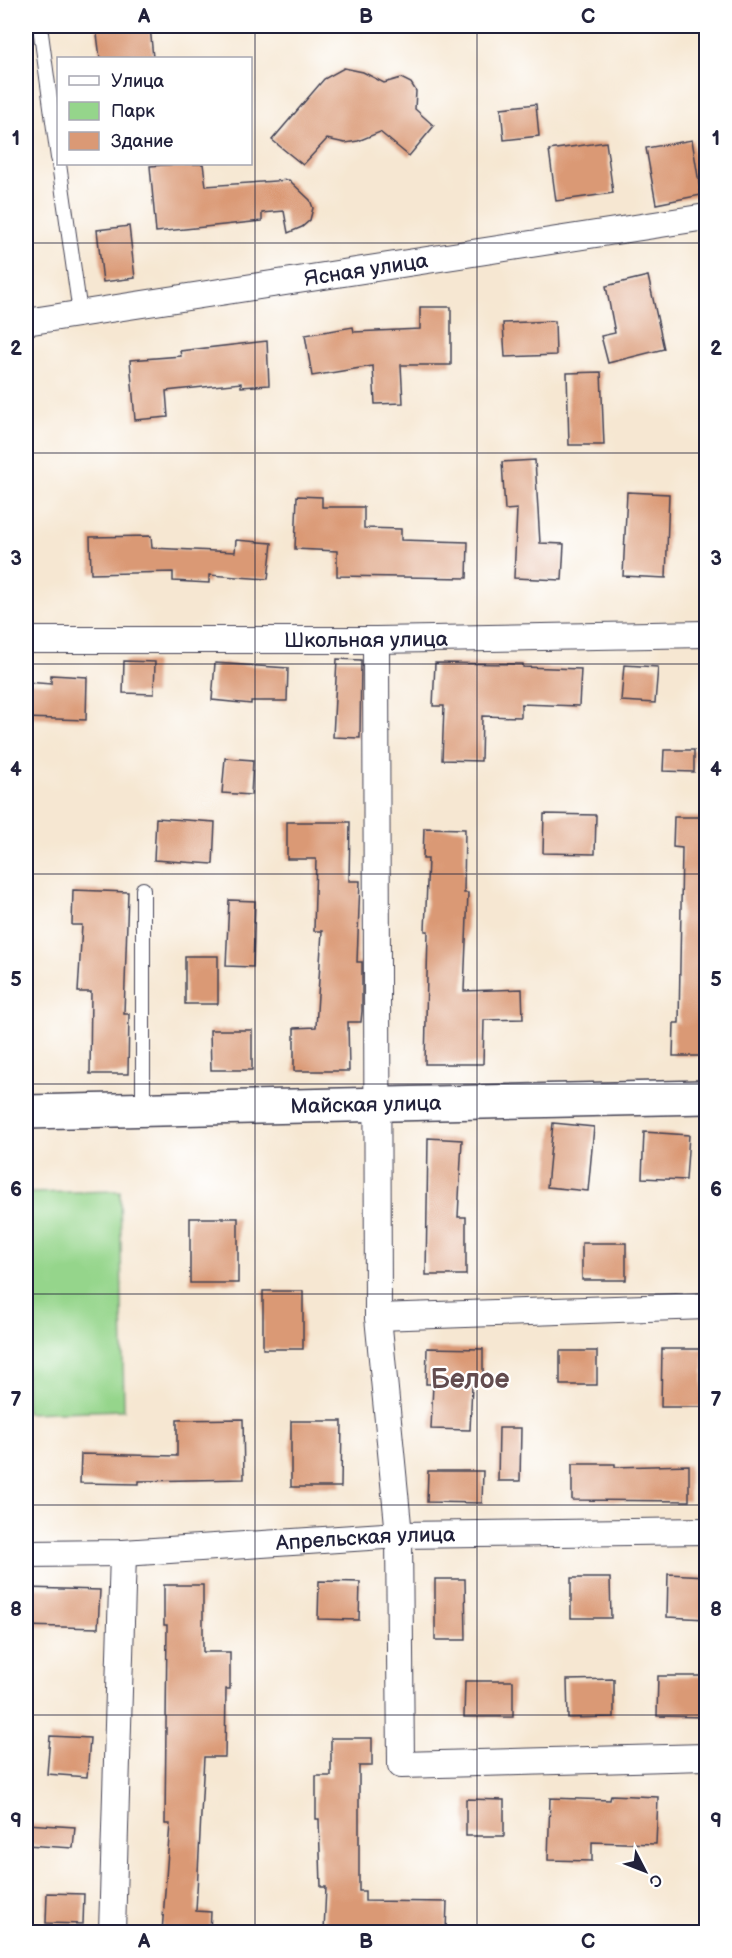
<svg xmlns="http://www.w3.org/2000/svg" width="732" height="1958" font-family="'Balsamiq Sans',sans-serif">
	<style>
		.green { fill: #95d58b; stroke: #5c7c63; stroke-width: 1.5 }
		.building { fill: #da9975 }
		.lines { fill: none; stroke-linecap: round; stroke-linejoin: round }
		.service-casing { stroke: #424052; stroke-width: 16 }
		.minor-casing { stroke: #424052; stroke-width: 28 }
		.tertiary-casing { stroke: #424052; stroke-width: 36 }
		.service { stroke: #fff; stroke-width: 14 }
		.minor { stroke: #fff; stroke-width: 26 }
		.tertiary { stroke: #fff; stroke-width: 33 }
		.grid { fill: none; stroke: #22223b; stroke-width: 1.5; stroke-opacity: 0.55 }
		.labels { text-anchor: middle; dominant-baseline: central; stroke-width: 4.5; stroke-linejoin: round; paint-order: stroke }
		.street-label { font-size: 21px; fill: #22223b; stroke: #fff }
		.district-label { font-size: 27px; font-weight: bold; fill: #624c4f; stroke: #fff }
		.neatline { fill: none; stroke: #22223b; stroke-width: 2 }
		.grid-label { font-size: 20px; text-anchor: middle; font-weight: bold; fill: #22223b }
	</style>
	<rect width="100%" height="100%" fill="#fff"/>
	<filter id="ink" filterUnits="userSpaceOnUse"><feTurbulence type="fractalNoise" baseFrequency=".0167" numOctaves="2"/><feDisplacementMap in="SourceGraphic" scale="12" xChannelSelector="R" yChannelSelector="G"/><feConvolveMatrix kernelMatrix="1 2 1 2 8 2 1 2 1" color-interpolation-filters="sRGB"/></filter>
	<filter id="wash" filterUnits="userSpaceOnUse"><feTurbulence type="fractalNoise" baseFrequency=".008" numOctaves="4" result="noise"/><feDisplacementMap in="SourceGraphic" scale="24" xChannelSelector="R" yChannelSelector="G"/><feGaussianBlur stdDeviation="1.35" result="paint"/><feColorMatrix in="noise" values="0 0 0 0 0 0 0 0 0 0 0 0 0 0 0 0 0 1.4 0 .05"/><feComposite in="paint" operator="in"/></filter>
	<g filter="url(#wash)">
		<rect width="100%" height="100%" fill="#f6e7d2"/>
		<!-- green -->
		<path class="green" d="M120,1191L124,1410L26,1413V1193Z"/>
		<g id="blocks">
			<!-- building -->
			<g class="building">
				<path d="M96,26H150L153,58H100Z"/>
				<path d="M344,68L363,72L384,83L401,78L411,83L416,91L415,109L434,126L409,156L380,132L358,141L345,143L327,139L303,165L272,140L324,79Z"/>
				<path d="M536,104L539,136L504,140L501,108Z"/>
				<path d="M692,140L701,195L656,204L646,148Z"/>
				<path d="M606,142L613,193L556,201L549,150Z"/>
				<path d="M179,164H203L206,186L289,180L310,200L313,208L310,220L302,227L288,233L284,211L262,213V221L156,232L150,166Z"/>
				<path d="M129,226L135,278L103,282L97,230Z"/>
				<path d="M648,276L664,349L608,363L601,336L615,333L606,286Z"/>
				<path d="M420,307H451V365H401L403,403L375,404L373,366L312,376L305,335L353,327L354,332L420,329Z"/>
				<path d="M555,321L556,355L505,357L503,323Z"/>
				<path d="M267,341L269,385L241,387V383L166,391L168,417L135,420L130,360L181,356L180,351Z"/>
				<path d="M601,372L604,445H569L567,373Z"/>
				<path d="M535,460L540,543L564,544L562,580L514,578L517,509L505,510L502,462Z"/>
				<path d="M627,492L669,494L666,578L623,576Z"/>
				<path d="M297,496L322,497V507H364V528L401,529V540L468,542L467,578L337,576V551L295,549Z"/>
				<path d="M151,536L152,548L235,552L236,540L272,543L268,579L209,575V583L173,581V572L91,574L90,537Z"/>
				<path d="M337,659L361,660L360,738L333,737Z"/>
				<path d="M124,661L155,662L154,694L123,693Z"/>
				<path d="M215,663L288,668L287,701H251V704L212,700Z"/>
				<path d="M435,663L523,664V667L581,669L579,706L521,704V717L482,716L481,761L442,760L444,706H433Z"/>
				<path d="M624,665L658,667L655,703L621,701Z"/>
				<path d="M51,675L87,677L86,720L26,718V682L51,684Z"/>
				<path d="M664,750H694V772L663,771Z"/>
				<path d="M225,758L253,760L251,795L222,793Z"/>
				<path d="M544,814L596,815L595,854L543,853Z"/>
				<path d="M674,817H706V1056H673L674,1023H679L682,848L673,847Z"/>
				<path d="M156,818L215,822L213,864L154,860Z"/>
				<path d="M287,822H350L349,881H360L357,962H362V1011L361,1022H348L349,1071H294V1028L316,1027L322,931H314L316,859H287Z"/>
				<path d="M424,828L465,829L464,893H468L464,991L522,989L523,1019L484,1020L483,1064H425L428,931H425L428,859H423Z"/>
				<path d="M73,890L128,892L124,1014H129L128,1074H90L91,992H78L82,925H72Z"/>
				<path d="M229,900L255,901L253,967L226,966Z"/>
				<rect x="185" y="956" width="33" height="48"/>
				<path d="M210,1030H252V1070H211Z"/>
				<path d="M553,1123L594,1127L588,1191L547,1187Z"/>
				<path d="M644,1132L689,1135L686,1180L642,1178Z"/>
				<path d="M428,1138L462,1140L458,1217H466V1275H426Z"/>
				<rect x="190" y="1218" width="48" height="65"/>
				<rect x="582" y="1243" width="44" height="37"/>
				<rect x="263" y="1291" width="40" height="58"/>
				<path d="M427,1348L483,1349V1385H472L470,1430L431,1429L433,1384H426Z"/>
				<path d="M662,1349H704L702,1407H661Z"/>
				<rect x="560" y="1351" width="37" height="34"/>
				<path d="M243,1419L244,1479L139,1481V1484L80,1483L81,1454L177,1456V1420Z"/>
				<path d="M291,1421H342L341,1487H291Z"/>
				<path d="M499,1428H521L520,1481H498Z"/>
				<path d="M572,1464H615V1467L689,1465V1501L572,1500Z"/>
				<path d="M428,1471H483L482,1503L427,1502Z"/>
				<path d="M668,1574L706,1576V1619L667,1617Z"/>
				<path d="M571,1578H610L611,1618H571Z"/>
				<path d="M435,1579H465L466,1640H435Z"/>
				<path d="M319,1581L360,1582L359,1620L318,1619Z"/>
				<path d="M164,1585H203V1652H230V1689H226L225,1757H204L196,1911L211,1912L210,1932H162L170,1824H165L167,1625H164Z"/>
				<path d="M26,1588L100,1590L98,1628L26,1626Z"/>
				<path d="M658,1676H706V1717L657,1716Z"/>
				<path d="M614,1679V1717L568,1718L567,1680Z"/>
				<path d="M465,1681H513V1717H464Z"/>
				<path d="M50,1736L90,1738L87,1777L47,1774Z"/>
				<path d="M331,1738H372V1766H359V1891H365V1901L447,1902L446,1932H324L326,1887H321L319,1819H316V1776H331Z"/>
				<path d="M611,1795L658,1797L656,1844L592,1842V1861L548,1860L550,1798L610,1800Z"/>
				<path d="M466,1799L504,1800V1836H466Z"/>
				<path d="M26,1824L75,1827L73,1848L26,1845Z"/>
				<path d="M47,1893L84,1894L83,1924L46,1923Z"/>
			</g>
		</g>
	</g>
	<g filter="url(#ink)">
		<use href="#blocks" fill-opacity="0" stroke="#424052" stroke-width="1.5"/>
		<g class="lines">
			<defs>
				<g id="service">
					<path d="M40,26L58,158"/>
					<path d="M59,164L80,313"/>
					<path d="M143,889V1109"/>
				</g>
				<g id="minor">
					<path id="s1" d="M26,322L706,217"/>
					<path id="s2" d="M26,640H376L706,634"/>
					<path d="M376,640L378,1317L399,1535L401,1765L706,1757"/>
					<path d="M378,1317L706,1306"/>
					<path id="s3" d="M26,1554L123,1553L399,1535L706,1531"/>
					<path d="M112,1932L123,1553"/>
				</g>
				<g id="tertiary">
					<path id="s4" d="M26,1112L706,1097"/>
				</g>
			</defs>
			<!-- service casing -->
			<use href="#service" class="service-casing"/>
			<!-- minor casing -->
			<use href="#minor" class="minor-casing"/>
			<!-- tertiary casing -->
			<use href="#tertiary" class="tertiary-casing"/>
			<!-- service -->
			<use href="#service" class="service"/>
			<!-- minor -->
			<use href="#minor" class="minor"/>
			<!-- tertiary -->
			<use href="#tertiary" class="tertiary"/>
		</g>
	</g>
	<!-- grid -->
	<path class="grid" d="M255,26V1932M477,26V1932M26,243H706M26,453H706M26,664H706M26,874H706M26,1084H706M26,1294H706M26,1505H706M26,1715H706"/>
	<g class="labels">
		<!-- street labels -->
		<g class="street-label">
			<text stroke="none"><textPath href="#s1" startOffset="344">Ясная улица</textPath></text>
			<text stroke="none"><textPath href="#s2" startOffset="340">Школьная улица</textPath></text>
			<text stroke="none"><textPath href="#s4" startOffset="340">Майская улица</textPath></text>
			<text stroke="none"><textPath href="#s3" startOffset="340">Апрельская улица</textPath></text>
		</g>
		<!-- district labels -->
		<g class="district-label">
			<text x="470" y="1380">Белое</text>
		</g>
	</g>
	<!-- margin -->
	<rect width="732" height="1958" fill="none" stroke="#fff" stroke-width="66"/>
	<!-- legend -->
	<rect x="57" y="57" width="195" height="108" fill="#ffffff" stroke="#a7a7b1" stroke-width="1.5"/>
	<rect x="69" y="76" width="30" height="9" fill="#ffffff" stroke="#a7a7b1" stroke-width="1.5"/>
	<text x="111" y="87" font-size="18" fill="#22223b">Улица</text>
	<rect x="69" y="102" width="30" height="18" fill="#95d58b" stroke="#a7a7b1" stroke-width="1.5"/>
	<text x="111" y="117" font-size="18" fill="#22223b">Парк</text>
	<rect x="69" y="132" width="30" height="18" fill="#da9975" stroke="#a7a7b1" stroke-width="1.5"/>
	<text x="111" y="147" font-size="18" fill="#22223b">Здание</text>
	<!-- north arrow -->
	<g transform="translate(645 1871) rotate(132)" stroke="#ffffff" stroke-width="4.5" paint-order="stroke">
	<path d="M0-4.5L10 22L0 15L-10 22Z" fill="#22223b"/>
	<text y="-9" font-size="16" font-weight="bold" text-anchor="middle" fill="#22223b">С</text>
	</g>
	<rect x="33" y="33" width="666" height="1892" class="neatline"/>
	<g class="grid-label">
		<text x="144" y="23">A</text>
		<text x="366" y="23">B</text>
		<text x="588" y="23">C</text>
		<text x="16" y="145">1</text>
		<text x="716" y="145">1</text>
		<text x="16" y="355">2</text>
		<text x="716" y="355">2</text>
		<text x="16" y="565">3</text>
		<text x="716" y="565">3</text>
		<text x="16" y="776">4</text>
		<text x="716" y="776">4</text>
		<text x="16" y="986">5</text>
		<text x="716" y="986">5</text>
		<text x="16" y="1196">6</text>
		<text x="716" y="1196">6</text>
		<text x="16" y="1406">7</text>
		<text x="716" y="1406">7</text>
		<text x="16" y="1616">8</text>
		<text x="716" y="1616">8</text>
		<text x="16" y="1827">9</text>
		<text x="716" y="1827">9</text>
		<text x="144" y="1948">A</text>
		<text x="366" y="1948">B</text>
		<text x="588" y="1948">C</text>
	</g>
</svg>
